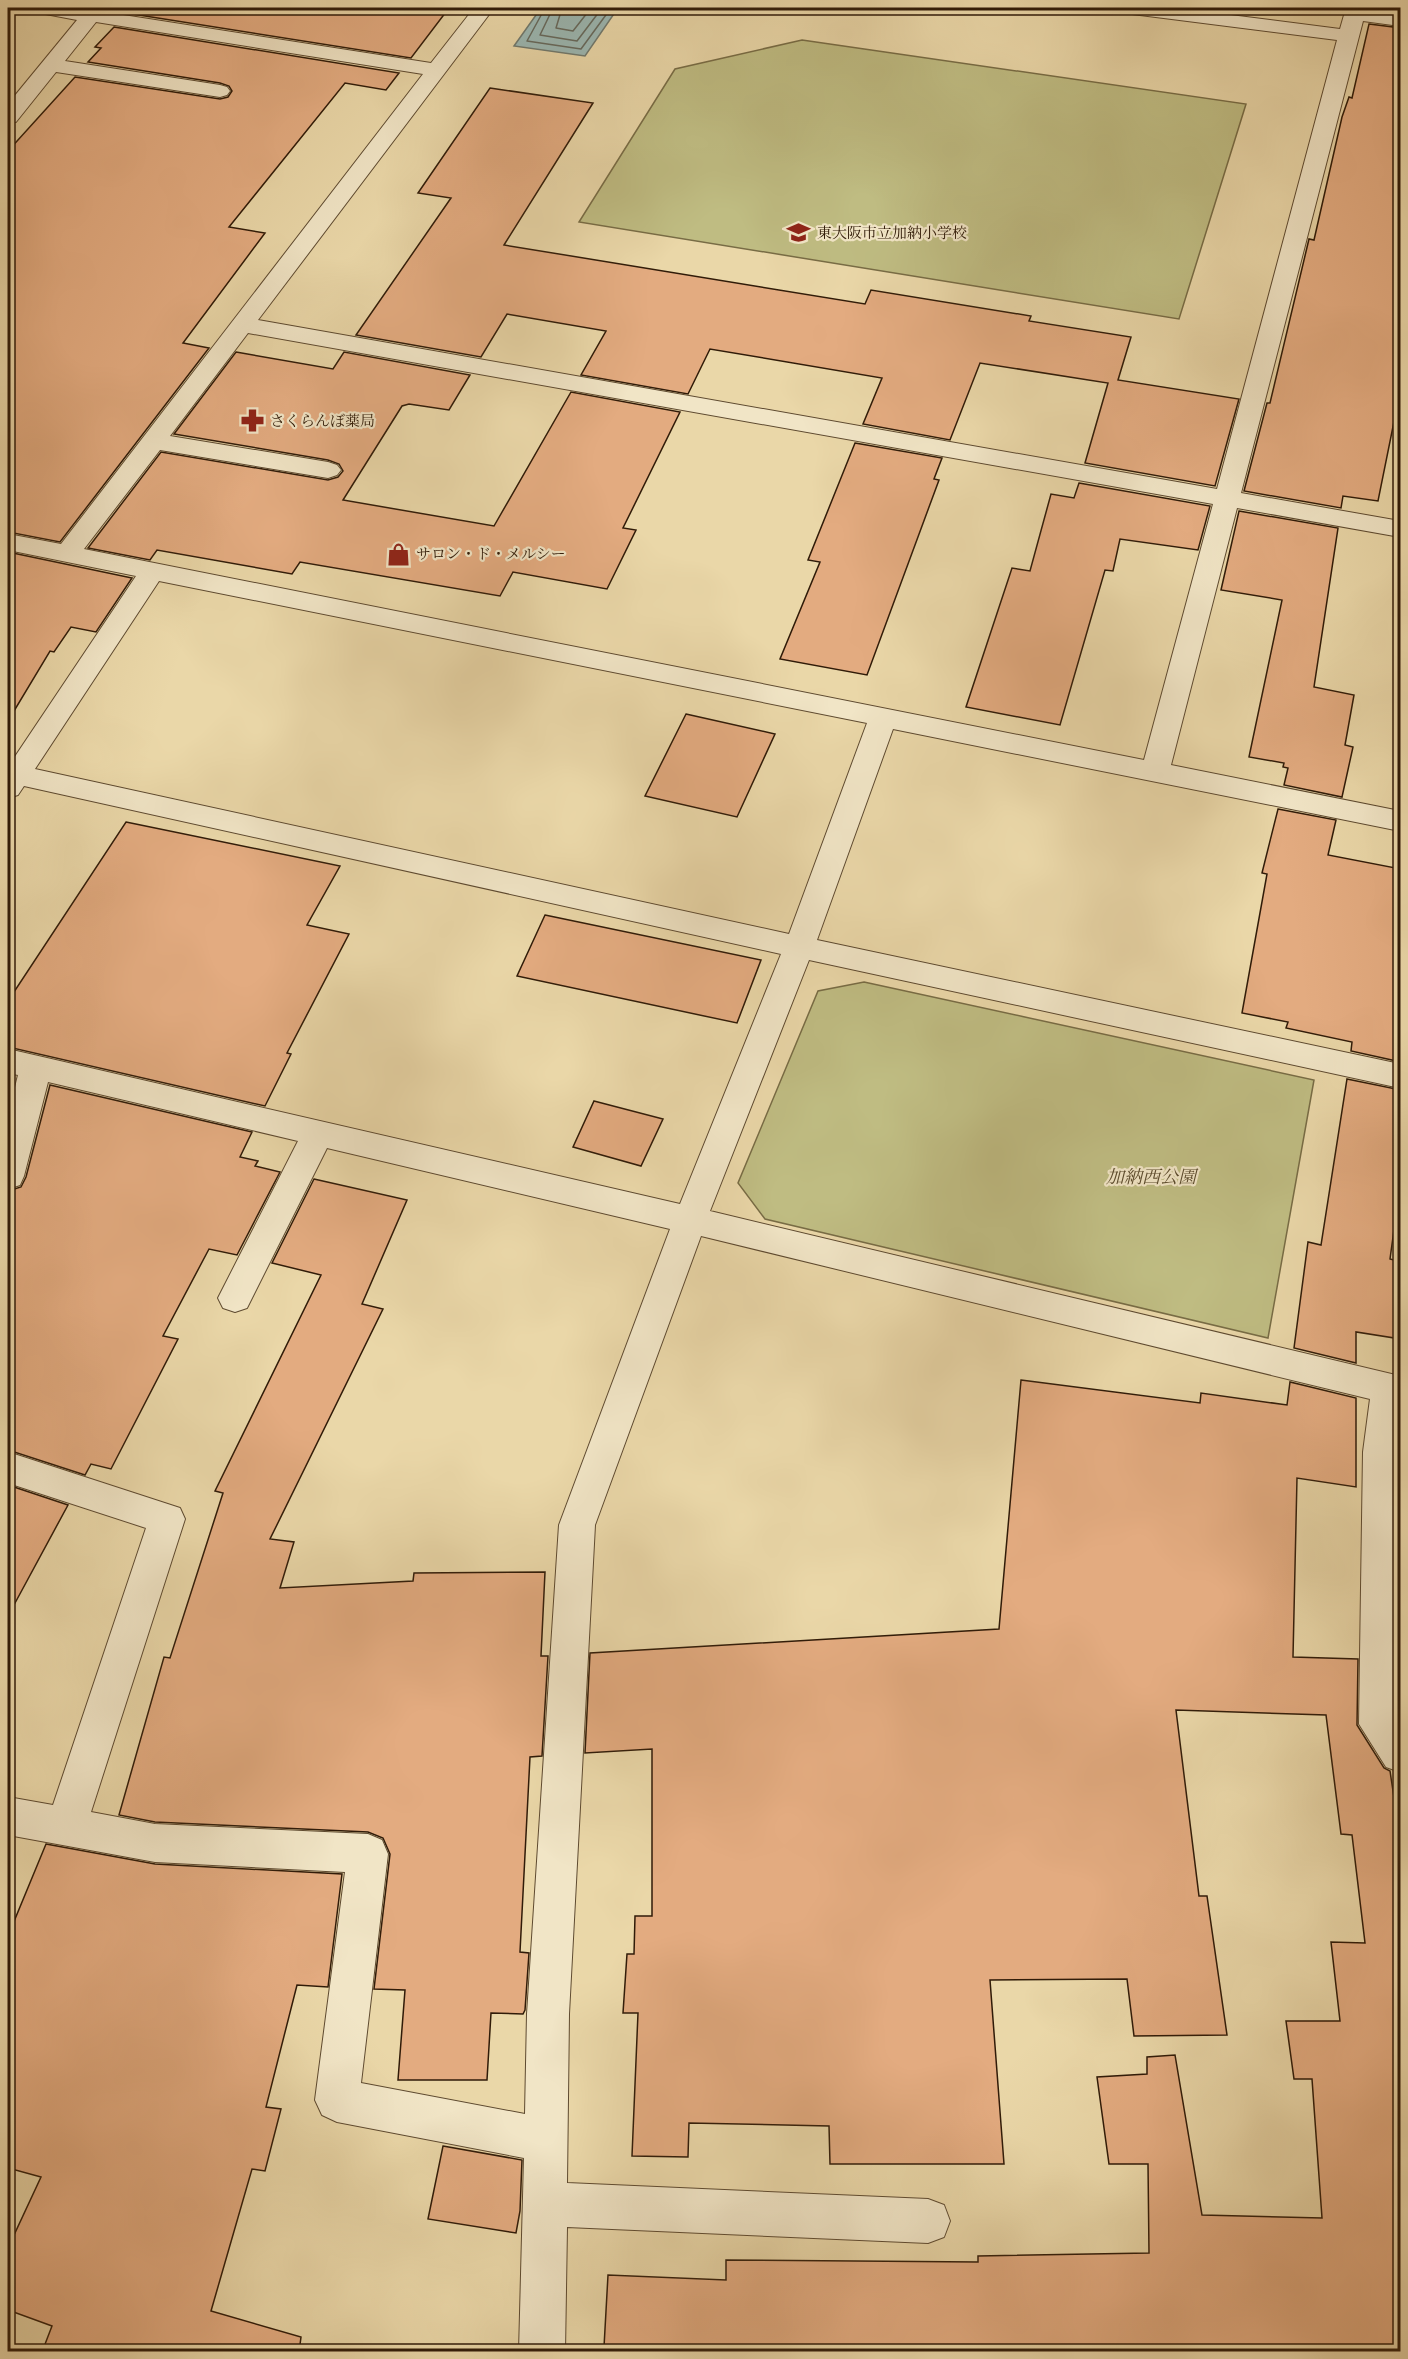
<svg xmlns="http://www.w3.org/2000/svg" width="1408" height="2359" font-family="'IM FELL French Canon','Noto Serif JP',serif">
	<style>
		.green { fill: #bfbc82; stroke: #786c45; stroke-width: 1.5 }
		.water { fill: #9bb7b2; stroke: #70796e; stroke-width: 1.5 }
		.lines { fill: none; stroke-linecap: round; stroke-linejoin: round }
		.shore { stroke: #66695d; stroke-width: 1.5 }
		.building { fill: #e3ab80; stroke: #301b08; stroke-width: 1.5 }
		.minor-casing { stroke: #5e4a30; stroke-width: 2 }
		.minor { fill: #f1e5c6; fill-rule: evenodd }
		.labels { text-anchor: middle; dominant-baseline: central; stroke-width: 4.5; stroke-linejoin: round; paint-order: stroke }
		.far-poi-label { font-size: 15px; fill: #301b08; stroke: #f1e5c6; text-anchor: start }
		.park-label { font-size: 18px; font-style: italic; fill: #5b4b2d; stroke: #f1e5c6 }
	</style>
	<rect width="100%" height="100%" fill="#ead7a8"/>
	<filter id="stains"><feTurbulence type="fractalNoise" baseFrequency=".00333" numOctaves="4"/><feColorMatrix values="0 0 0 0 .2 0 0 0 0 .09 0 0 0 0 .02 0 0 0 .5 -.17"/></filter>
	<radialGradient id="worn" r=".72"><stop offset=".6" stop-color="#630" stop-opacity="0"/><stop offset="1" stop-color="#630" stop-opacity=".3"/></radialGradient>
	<!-- green -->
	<g class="green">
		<path d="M802,40L1246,104L1179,319L579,222L675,69Z"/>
		<path d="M864,982L1314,1080L1268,1338L765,1219L738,1183L818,991Z"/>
	</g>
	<!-- water -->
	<path class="water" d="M541,8H618L585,56L514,46Z"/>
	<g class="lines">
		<!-- shore -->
		<g class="shore">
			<path d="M545,8L527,41L581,49L611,8"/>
			<path d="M553,8L540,35L577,41L602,8"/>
			<path d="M562,8L556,28L573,31L591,8"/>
		</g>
	</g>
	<!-- building -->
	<g class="building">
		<path d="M131,8H449L411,58L126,13Z"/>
		<path d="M1369,24L1401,28V114L1396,140H1401V387L1378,501L1343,496L1341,508L1244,491L1267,403H1270L1309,239L1314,240L1342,117L1349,97L1352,98Z"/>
		<path d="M114,27L399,73L386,90L345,83L229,227L265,233L183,343L209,348L60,542L8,532V151L75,77L220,99L228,97L232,91L229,86L220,83L88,62L101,48L95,47Z"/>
		<path d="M490,88L593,103L504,245L865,304L871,290L1031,316L1029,321L1131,337L1118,380L1239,399L1215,486L1085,463L1108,383L980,363L950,440L863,424L882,378L710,349L688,394L581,375L606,331L507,314L481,357L356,335L451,198L418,193Z"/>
		<path d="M236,352L333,369L344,352L470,375L449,410L409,404L402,406L343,500L494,526L571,392L680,412L623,528L636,530L607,589L513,572L500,596L300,562L292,574L157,550L150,560L88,548L161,452L328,480L338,477L343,471L339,464L328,460L174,434Z"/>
		<path d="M855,443L942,458L934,479L939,480L867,675L780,659L820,562L808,560Z"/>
		<path d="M1079,483L1210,506L1198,550L1120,539L1113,571L1105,570L1060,725L966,707L1012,568L1030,571L1051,494L1074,498Z"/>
		<path d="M1239,511L1338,528L1314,687L1354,695L1345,745L1353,747L1342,797L1284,785L1288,768L1283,767L1284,763L1249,757L1282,600L1221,590Z"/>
		<path d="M8,552L132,578L96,632L71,627L54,652L50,651L8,721Z"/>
		<path d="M686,714L775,734L737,817L645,796Z"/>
		<path d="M1278,809L1336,820L1328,855L1401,869V1062L1351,1051L1352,1042L1286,1028L1288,1022L1242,1013L1267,874L1262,873Z"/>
		<path d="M126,822L340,866L307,925L349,934L287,1053L291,1054L265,1106L8,1047V1001Z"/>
		<path d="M545,915L761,960L737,1023L517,976Z"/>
		<path d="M1347,1079L1401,1090V1179L1390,1259L1401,1262V1339L1356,1332V1363L1294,1348L1308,1242L1321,1245Z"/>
		<path d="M50,1085L252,1132L240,1157L258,1161L255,1166L280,1172L237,1255L209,1249L163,1336L178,1339L111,1469L91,1464L85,1475L8,1450V1191L21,1187L26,1177Z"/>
		<path d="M594,1101L663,1119L641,1166L573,1147Z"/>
		<path d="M314,1179L407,1200L362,1304L383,1309L270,1539L294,1542L280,1588L413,1581L414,1573L545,1572L541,1656H548L542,1756L530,1757L520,1952L529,1953L525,2010L523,2014L491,2013L487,2080H398L405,1990L374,1989L390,1854L383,1838L368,1832L155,1822L119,1815L164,1657L170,1658L223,1493L215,1491L321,1275L272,1263Z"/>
		<path d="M1021,1380L1200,1403L1201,1393L1287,1405L1290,1382L1356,1398V1487L1297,1478L1293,1657L1358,1659L1357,1725L1384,1768L1390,1771L1401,1844V2352H728L604,2347L608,2275L726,2280V2260L978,2262V2256L1149,2253L1148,2164H1109L1097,2077L1147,2074V2057L1175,2055L1202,2215L1322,2218L1312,2079H1294L1286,2021H1340L1331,1942L1365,1943L1352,1835L1341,1834L1326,1715L1176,1710L1199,1896H1207L1227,2035L1134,2036L1127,1979L990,1980L1004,2164H830L829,2126L689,2123L688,2157L632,2156L638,2013H623L627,1954H634L635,1916H652V1749L585,1753L590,1653L999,1629Z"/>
		<path d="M8,1485L68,1505L8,1616Z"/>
		<path d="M46,1844L155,1864L342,1874L328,1987L297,1985L266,2107L281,2109L265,2171L252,2169L211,2311L301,2337L299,2352H42L52,2326L8,2310V2248L41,2177L8,2168V1936Z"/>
		<path d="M443,2146L522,2160L520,2211L516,2233L428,2219Z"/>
	</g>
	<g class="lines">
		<defs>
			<path id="minor" d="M32,8H107L104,12L431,63L474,8H494L258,320L1217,489L1337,40L1132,14L1125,12L1122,8H1175L1340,29L1346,8H1366L1400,14V26L1363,21L1241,493L1400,521V537L1237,508L1171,765L1400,811V831L893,729L817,940L1400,1064V1088L809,960L710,1211L1400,1376V1772L1386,1767L1359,1724L1363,1452L1370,1399L701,1236L595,1525L569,2014L567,2183L928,2199L944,2205L950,2221L944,2237L928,2243L567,2227L565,2352H519L524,2158L337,2122L322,2115L315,2100L345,1872L155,1862L8,1835V1797L53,1805L146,1528L8,1483V1452L180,1508L185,1519L91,1812L155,1824L368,1834L382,1840L388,1854L361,2083L525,2114L527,2014L559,1525L670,1229L327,1148L247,1308L235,1312L223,1308L218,1298L298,1141L48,1082L24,1176L20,1185L8,1189V1116L18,1075L8,1073V1049L680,1204L781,954L24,786L18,795L8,798V767L136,576L8,550V534L61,544L423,74L96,22L65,61L220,85L227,87L230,91L227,95L220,97L56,72L16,122L8,123V104L77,20L35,12ZM248,333L1213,504L1144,760L84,549L160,450L328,478L337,475L341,470L337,465L328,462L170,436ZM159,581L867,723L789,934L35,769Z"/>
		</defs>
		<!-- minor casing -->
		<use href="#minor" class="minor-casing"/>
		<!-- minor -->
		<use href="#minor" class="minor"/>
	</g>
	<!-- icons -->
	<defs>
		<symbol id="school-bare" viewBox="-9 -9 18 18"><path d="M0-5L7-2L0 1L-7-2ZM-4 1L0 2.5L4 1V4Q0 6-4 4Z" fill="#8f2418" stroke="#f1e5c6" stroke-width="2.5" paint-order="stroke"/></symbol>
		<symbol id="pharmacy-bare" viewBox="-9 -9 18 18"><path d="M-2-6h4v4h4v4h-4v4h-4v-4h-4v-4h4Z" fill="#8f2418" stroke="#f1e5c6" stroke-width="2.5" paint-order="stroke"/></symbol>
		<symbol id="shop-bare" viewBox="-9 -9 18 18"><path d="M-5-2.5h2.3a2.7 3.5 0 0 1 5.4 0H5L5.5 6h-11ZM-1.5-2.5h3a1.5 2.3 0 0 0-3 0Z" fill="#8f2418" stroke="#f1e5c6" stroke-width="2.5" paint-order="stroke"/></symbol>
	</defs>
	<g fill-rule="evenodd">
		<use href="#school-bare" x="782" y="216" width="33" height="33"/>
		<use href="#pharmacy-bare" x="236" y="404" width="33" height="33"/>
		<use href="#shop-bare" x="382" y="538" width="33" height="33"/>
	</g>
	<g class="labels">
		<!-- far-poi labels -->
		<g class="far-poi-label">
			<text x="817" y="233">東大阪市立加納小学校</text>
			<text x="270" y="421">さくらんぼ薬局</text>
			<text x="416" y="554">サロン・ド・メルシー</text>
		</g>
		<!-- park labels -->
		<g class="park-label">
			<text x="1151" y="1177">加納西公園</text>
		</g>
	</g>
	<!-- margin -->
	<rect width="1408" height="2359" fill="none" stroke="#ead7a8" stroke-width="30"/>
	<rect x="9" y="9" width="1390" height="2341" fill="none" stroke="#301b08" stroke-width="3"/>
	<rect x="15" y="15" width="1378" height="2329" fill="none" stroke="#301b08" stroke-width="1.5"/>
	<rect width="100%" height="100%" filter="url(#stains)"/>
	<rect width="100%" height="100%" fill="url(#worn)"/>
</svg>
